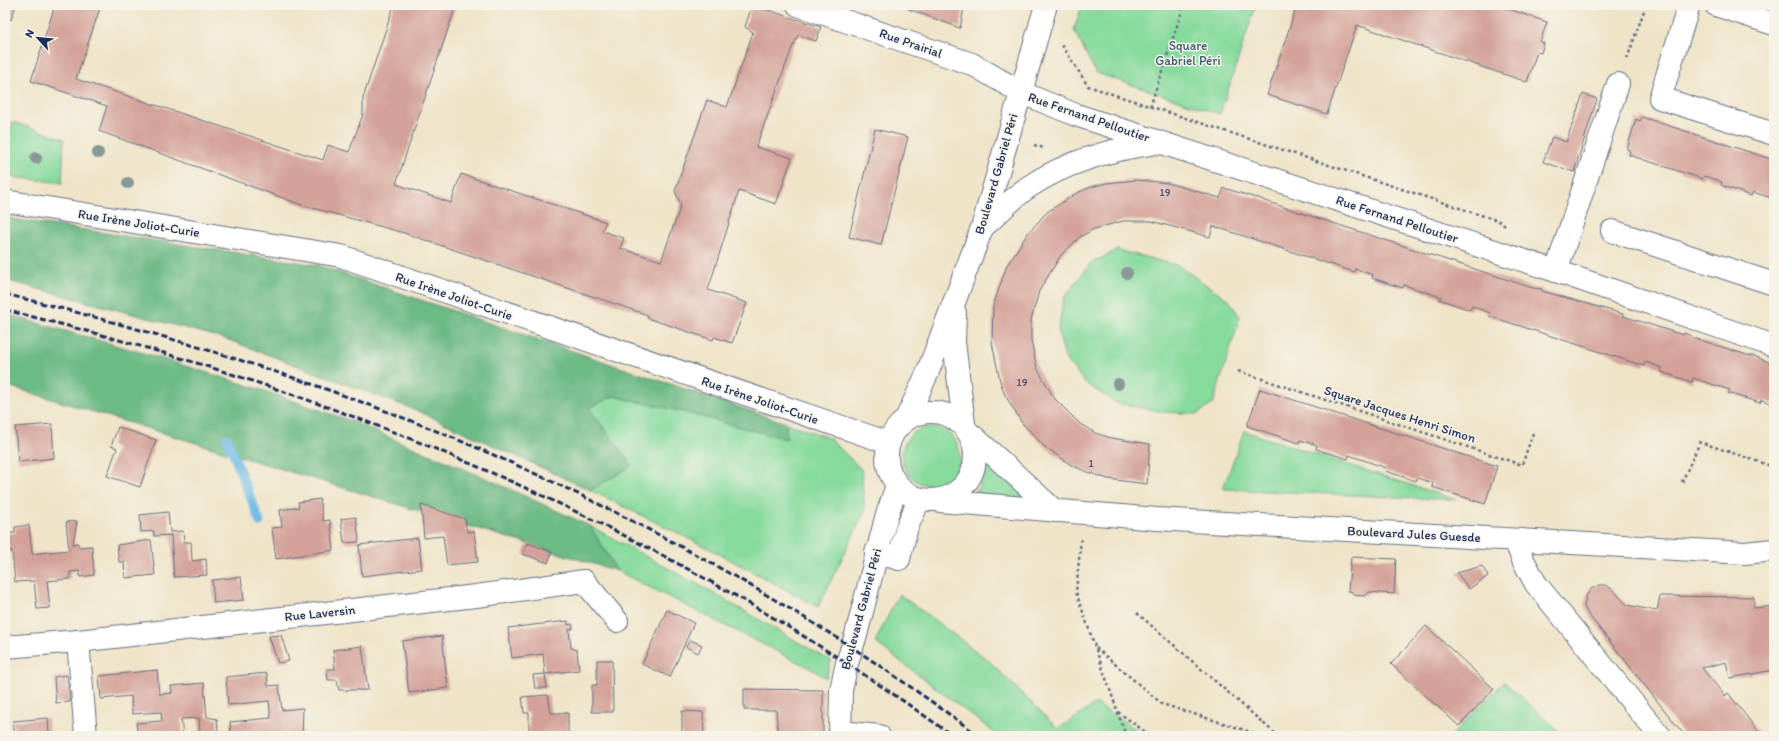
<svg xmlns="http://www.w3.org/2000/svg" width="1779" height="741" font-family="Itim,sans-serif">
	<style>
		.green { fill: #85da9c; stroke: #50847d }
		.forest { fill: #6cba84; stroke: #447471 }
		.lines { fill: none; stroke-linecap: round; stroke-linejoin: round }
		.stream { stroke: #6dbbe8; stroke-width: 9 }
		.building { fill: #d3a198 }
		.minor-casing { stroke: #656e83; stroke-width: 24 }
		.path { stroke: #656e83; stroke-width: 2.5; stroke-dasharray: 3 3; stroke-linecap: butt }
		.minor { stroke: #fff; stroke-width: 22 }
		.rail { stroke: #1b2f5e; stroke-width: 3; stroke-dasharray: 6 3; stroke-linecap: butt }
		.tree { fill: #899896 }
		.labels { text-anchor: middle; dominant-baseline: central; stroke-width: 3; stroke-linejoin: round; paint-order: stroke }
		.number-label { font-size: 11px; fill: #494c6c }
		.street-label { font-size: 13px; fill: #1b2f5e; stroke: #f7f3e8 }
		.park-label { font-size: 13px; fill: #365a6e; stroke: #f7f3e8 }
	</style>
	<rect width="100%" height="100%" fill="#f7f3e8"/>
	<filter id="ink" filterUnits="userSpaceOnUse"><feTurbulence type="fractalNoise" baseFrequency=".025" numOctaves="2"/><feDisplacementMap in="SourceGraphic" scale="8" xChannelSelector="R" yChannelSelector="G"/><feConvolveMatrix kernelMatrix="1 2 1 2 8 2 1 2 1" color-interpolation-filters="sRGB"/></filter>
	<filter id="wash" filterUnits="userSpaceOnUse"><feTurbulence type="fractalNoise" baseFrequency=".012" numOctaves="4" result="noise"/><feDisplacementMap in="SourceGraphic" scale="16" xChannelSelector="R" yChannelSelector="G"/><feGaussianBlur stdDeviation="0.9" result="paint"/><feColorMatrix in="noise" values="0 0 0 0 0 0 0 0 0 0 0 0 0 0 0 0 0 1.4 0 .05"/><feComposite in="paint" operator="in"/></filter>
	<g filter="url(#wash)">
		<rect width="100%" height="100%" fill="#efe4c8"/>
		<!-- green -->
		<g class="green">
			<path d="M1082,5H1256L1220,114L1096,73L1074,30Z"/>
			<path d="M13,122L64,139L62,183L5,176V147Z"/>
			<path d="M1117,250L1177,265L1229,300L1240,317L1213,404L1197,414L1164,412L1116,403L1085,383L1065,358L1058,330L1064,298L1090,264Z"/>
			<path d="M613,396L672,409L786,439V423L829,438L861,469L865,511L818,607L712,550L590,490L632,466L589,408Z"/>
			<circle cx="931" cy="456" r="29"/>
			<path d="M1244,431L1457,500L1223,489Z"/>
			<path d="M990,460L1031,503L976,493Z"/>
			<path d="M590,526L699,585L831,661L826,678L810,668L617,571Z"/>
			<path d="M899,594L988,660L1058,729L1096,704L1147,736H999L875,642Z"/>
			<path d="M1504,682L1565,736H1451Z"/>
		</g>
		<!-- forest -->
		<g class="forest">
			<path d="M5,218L317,265L786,423L787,439L672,409L613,396L589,408L632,466L590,490L418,411L226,339L5,280Z"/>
			<path d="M5,314L147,354L256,388L351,421L490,480L590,526L617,571L5,385Z"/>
		</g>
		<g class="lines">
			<!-- stream -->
			<path class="stream" d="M227,438L260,522"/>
		</g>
		<g id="blocks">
			<!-- building -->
			<g class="building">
				<path d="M5,5H16L11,20L5,17Z"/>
				<path d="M55,5H101L76,79L323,160L328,145L349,152L363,114V98L394,5H456L396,184L451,203L461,174L606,222L602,231L624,238L620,248L661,261L681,205L675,191L707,100L727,107L753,32L745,27L752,5L821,27L816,41L798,35L794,45H793L756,147L792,158L776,204L739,191L708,290L747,303L732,343L714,337L713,340L647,318L648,315L404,233L302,205L99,131L107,106L31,81Z"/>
				<path d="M909,5H962L961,7L964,8L960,28L908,9Z"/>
				<path d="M1297,5H1496L1547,22L1540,42L1544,43L1541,53L1537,52L1527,82L1357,25L1327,114L1267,95Z"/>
				<path d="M1583,94L1597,99L1574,172L1543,162L1552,137L1566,142Z"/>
				<path d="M1642,117L1774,160V199L1753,192L1751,196L1721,185L1722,182L1704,176L1703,179L1629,155L1630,151L1627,149L1636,119L1640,121Z"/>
				<path d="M875,129L908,137L881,245L849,237Z"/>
				<path d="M1136,180L1168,183L1220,198L1224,188L1256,198L1257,197L1265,201L1533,288L1542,289V291L1623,314V316L1683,335L1684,333L1692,336L1691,337L1750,356H1754L1774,364V404L1761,400L1760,403L1728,393L1730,390L1693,378L1692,382L1661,372L1662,368L1645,362L1644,366L1489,316L1490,313L1472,306L1470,310L1439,299L1441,297L1404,285L1403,288L1372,278L1373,275L1355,269L1354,272L1213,226L1210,237L1151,221H1123L1094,229L1080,237L1061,255L1039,291L1031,320V340L1037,368L1054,398L1080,424L1095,433L1111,438L1150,444L1147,484L1108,479L1087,472L1071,465L1044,446L1022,423L1005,395L1000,381L992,343L993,306L1007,265L1028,233L1047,212L1075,194L1091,187L1106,183Z"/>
				<path d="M1260,389L1497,466L1485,504L1432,487L1433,483L1417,478L1416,481L1385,471L1386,468L1349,455L1348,459L1316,449L1317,445L1300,440L1299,443L1247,426Z"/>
				<path d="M52,424L54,458L18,462L15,427Z"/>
				<path d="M118,427L156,440L140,487L107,476L117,448L111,446Z"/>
				<path d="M320,499L323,521L330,520L334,550L276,559L272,528L282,527L280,510L299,507L298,502Z"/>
				<path d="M421,505L465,519L467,532L474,531L478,562L447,565L443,536L424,538Z"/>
				<path d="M168,512L170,532L183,531L184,542H191L192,561L206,559L207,575L174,577L171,535L154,536V531L141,532L140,515Z"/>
				<path d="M356,517L359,539L358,542L344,543L341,519Z"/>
				<path d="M77,521L73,544L78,543V547L92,546L94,575L80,577L79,571L70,572V579L47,581L50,608L37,609L34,581L15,582L12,551L5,552V534L15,533V527L29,525L32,554L69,550L66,522Z"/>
				<path d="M418,538L422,569L362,576L359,545Z"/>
				<path d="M151,540L155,575L125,578L124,562H119L117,545Z"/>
				<path d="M528,543L552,552L548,563L523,554Z"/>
				<path d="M1351,557L1396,559L1394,594L1369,592L1365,596L1354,595L1351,591H1348Z"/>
				<path d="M1482,566L1488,576L1469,589L1457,573Z"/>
				<path d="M241,577L244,600L214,603L212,580Z"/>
				<path d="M1599,585H1605L1612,589L1627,605L1657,611L1660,596L1754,597V608L1774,606V670L1730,678L1726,662L1702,668L1725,696L1728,693L1762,736H1685L1588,614L1584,606L1586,596L1591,589Z"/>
				<path d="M667,610L694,623L670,677L642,664Z"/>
				<path d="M568,621V625L572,624L573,629H569L571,648L577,650L579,670L545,674L543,654L512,658L508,628Z"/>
				<path d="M1426,626L1494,689L1459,726L1391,664Z"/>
				<path d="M281,635L289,661L278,663L269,636Z"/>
				<path d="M442,636L448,688L409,693L402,641Z"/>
				<path d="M690,640L702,645L698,653L686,647Z"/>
				<path d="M362,646L368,690H339L337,680H328L327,669H335L333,650Z"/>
				<path d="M597,660H612L613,712H592V685H597Z"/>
				<path d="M157,670L159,694L172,693L171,686L204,683L207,717L217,719L218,731L200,733L199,718L181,719L183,736H138L136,723L162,721L161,712L132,714L131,696L101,699L99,676Z"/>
				<path d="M267,673L268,686L279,685L282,710L303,708L302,736H231L230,722L271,718L269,701L228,705L226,677Z"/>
				<path d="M545,674L547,688H535L533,675Z"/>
				<path d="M67,675L70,702L56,703L54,677Z"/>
				<path d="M744,689L823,690V736H778L776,710H744Z"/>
				<path d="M548,695L551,713H568V736H529V713H524L522,697Z"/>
				<path d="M682,711L703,712L704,736H682Z"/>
				<path d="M48,718L49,736H15L13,721Z"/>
			</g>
		</g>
	</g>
	<g filter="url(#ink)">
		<use href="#blocks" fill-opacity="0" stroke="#656e83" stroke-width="1"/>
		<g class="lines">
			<defs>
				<g id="minor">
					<path d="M798,5L972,64L1020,92L1076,115L1556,271L1774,346"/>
					<path d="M1689,5L1660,98L1774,134"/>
					<path d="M1716,5L1774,24"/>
					<path d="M5,201L341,256L889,443"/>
					<path d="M982,228C998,214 1013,197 1030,186C1068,161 1112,149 1156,143"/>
					<path d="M1612,231L1774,284"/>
					<path d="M1556,271L1618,84"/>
					<path d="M955,313L954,342L964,424"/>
					<circle cx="931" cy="456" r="44"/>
					<path d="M906,419L927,374L982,228L1046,5"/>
					<path d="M973,436L1055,511"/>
					<path d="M940,501L1157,519L1745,553L1774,550"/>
					<path d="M1515,540L1523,560L1536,584L1660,736"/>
					<path d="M876,552L899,559L907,527L919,500"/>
					<path d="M78,641L86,736"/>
					<path d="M5,647L78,641L476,596L584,581L617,621"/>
					<path d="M841,732L879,736"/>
					<path d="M840,736L841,690L847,663L856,635L886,518L897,485"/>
				</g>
			</defs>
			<!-- minor casing -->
			<use href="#minor" class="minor-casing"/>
			<!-- path -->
			<g class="path">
				<path d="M1062,45L1088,86L1499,221L1505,226"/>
				<path d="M1627,59L1646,5"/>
				<path d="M1150,107L1184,5"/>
				<path d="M1034,145L1044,148"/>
				<path d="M1238,371L1522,465L1533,433"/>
				<path d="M1682,482L1700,442L1774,467"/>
				<path d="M1081,539L1076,592L1126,736"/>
				<path d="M1137,613L1278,736"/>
				<path d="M1096,648L1162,704L1264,736"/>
				<path d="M1118,712L1151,736"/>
			</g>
			<!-- minor -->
			<use href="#minor" class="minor"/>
			<!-- rail -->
			<g class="rail">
				<path d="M5,294C163,333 318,381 468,444C600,500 729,569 850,646C894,675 937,705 979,736"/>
				<path d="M5,310C349,394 665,528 953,736"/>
			</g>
		</g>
		<!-- trees -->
		<g class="tree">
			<circle cx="98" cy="153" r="6"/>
			<circle cx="36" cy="158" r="6"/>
			<circle cx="128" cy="183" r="6"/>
			<circle cx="1127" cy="273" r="6"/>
			<circle cx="1118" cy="384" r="6"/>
		</g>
	</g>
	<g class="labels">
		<!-- number labels -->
		<g class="number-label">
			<text x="1165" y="192">19</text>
			<text x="1022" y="382">19</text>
			<text x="1091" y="463">1</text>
		</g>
		<!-- street labels -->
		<g class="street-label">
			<text transform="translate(911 43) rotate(19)">Rue Prairial</text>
			<text transform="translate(1089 117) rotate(19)">Rue Fernand Pelloutier</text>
			<text transform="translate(996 174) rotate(-74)">Boulevard Gabriel Péri</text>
			<text transform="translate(1397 219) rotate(18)">Rue Fernand Pelloutier</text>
			<text transform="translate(139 223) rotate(9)">Rue Irène Joliot-Curie</text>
			<text transform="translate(454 296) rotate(19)">Rue Irène Joliot-Curie</text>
			<text transform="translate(760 400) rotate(19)">Rue Irène Joliot-Curie</text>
			<text transform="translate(1400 414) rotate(18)">Square Jacques Henri Simon</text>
			<text transform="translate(1414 534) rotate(3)">Boulevard Jules Guesde</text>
			<text transform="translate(861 609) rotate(-75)">Boulevard Gabriel Péri</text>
			<text transform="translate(320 613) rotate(-6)">Rue Laversin</text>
		</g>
		<!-- park labels -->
		<g class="park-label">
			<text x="1188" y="45">Square<tspan x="1188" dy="15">Gabriel Péri</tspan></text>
		</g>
	</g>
	<!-- margin -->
	<rect width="1779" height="741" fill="none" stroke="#f7f3e8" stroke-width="20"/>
	<!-- north arrow -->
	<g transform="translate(38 38) rotate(297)" stroke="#f7f3e8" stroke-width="3" paint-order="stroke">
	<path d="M0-3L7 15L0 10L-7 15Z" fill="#1b2f5e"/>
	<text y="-6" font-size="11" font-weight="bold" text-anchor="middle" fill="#1b2f5e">N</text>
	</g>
</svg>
